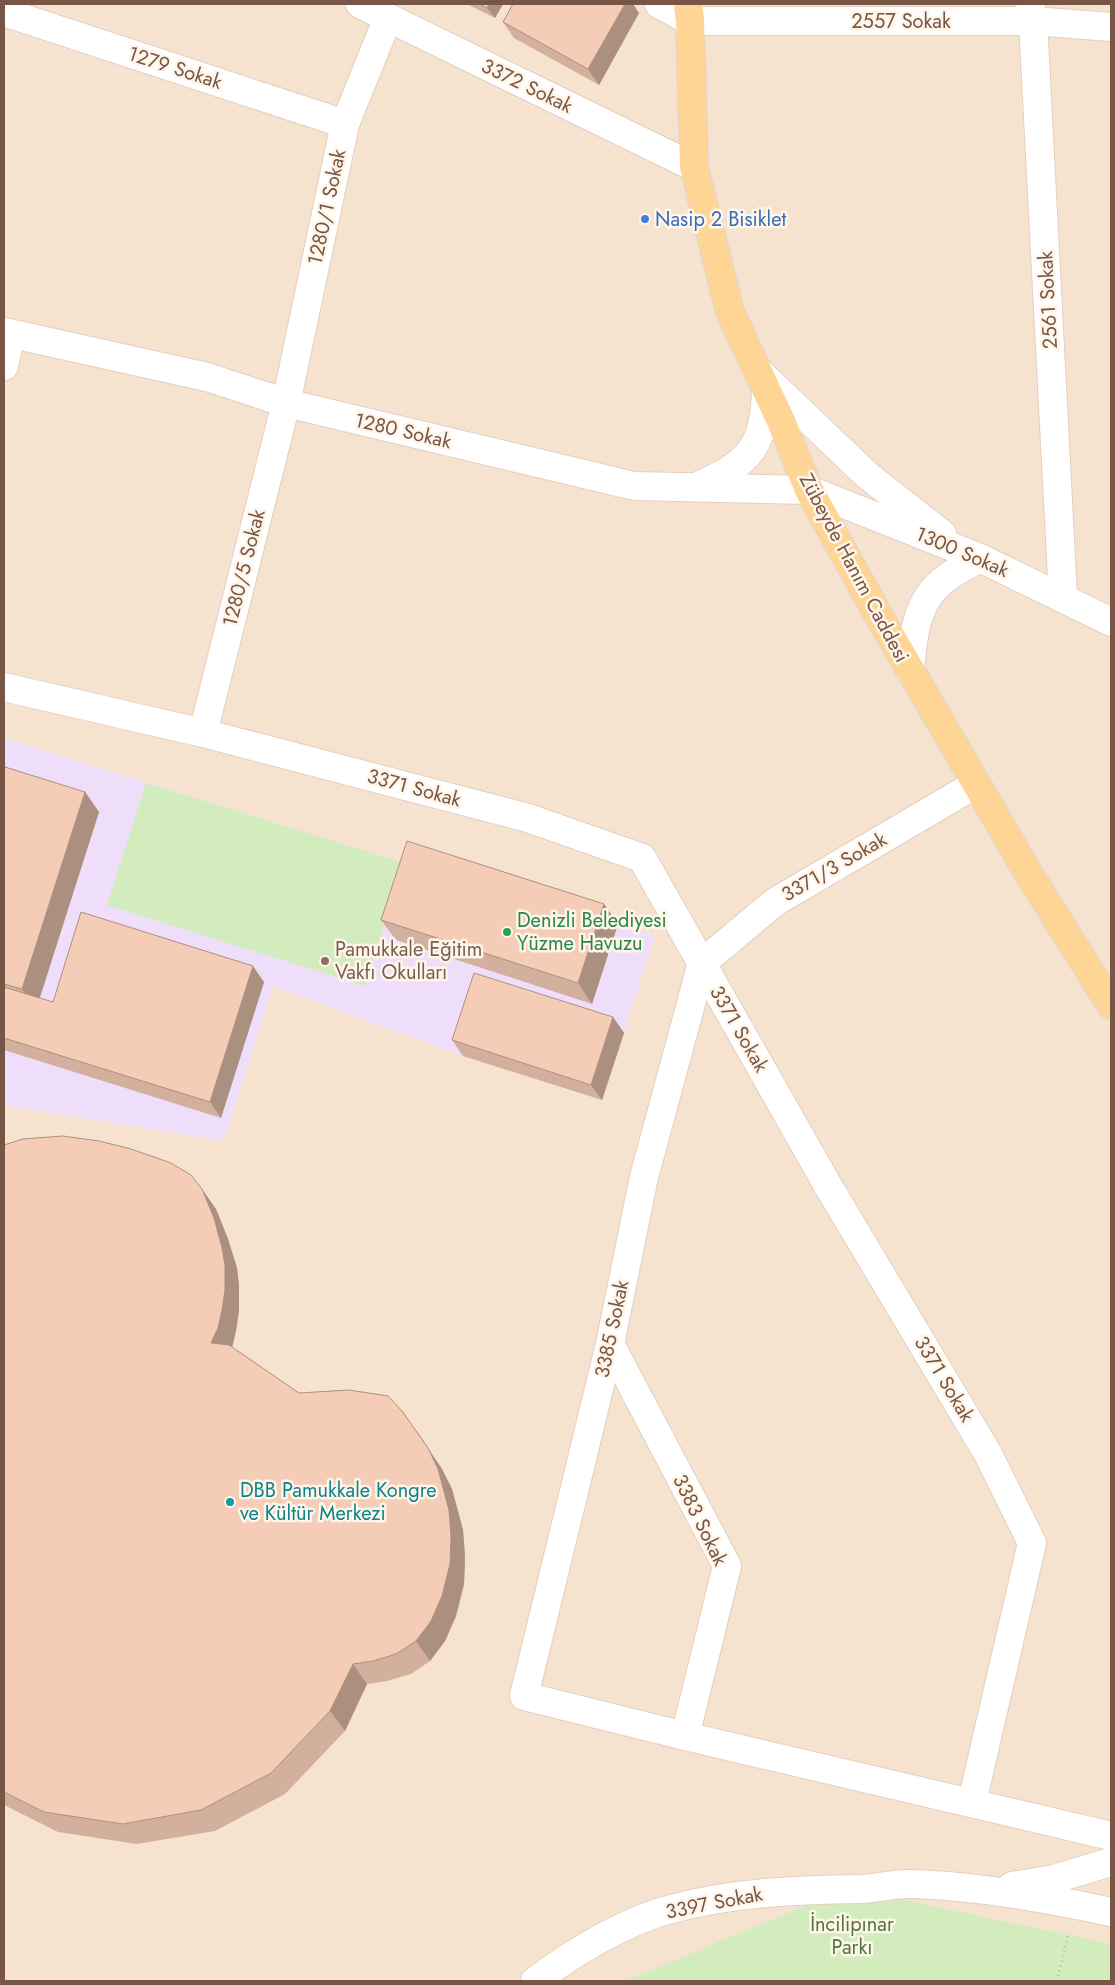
<svg xmlns="http://www.w3.org/2000/svg" width="1115" height="1985" font-family="Jost,sans-serif">
	<style>
		.residential { fill: #f6e3cf }
		.education { fill: #efdefa }
		.green { fill: #d2ecbe }
		.lines { fill: none; stroke-linecap: round; stroke-linejoin: round }
		.minor-casing { stroke: #e4cfbf; stroke-width: 30 }
		.major-casing { stroke: #ded6d3; stroke-width: 30 }
		.path { stroke: #dab19a; stroke-width: 3; stroke-dasharray: 1 4; stroke-linecap: butt }
		.minor { stroke: #fff; stroke-width: 28 }
		.major { stroke: #ffd596; stroke-width: 28 }
		.wall { fill: #d3b09d }
		.shaded-wall { fill: #ac907f }
		.building { fill: #f5cdb6; stroke: #ac907f }
		.shop-dot { fill: #3f7fe0; stroke: #fff5e8; stroke-width: 2 }
		.leisure-dot { fill: #2e9e5b; stroke: #fff5e8; stroke-width: 2 }
		.education-dot { fill: #8d6e63; stroke: #fff5e8; stroke-width: 2 }
		.culture-dot { fill: #0f9aa8; stroke: #fff5e8; stroke-width: 2 }
		.labels { text-anchor: middle; dominant-baseline: central; stroke-width: 5; stroke-linejoin: round; paint-order: stroke }
		.street-label { font-size: 20px; fill: #775646; stroke: #fff5e8 }
		.shop-label { font-size: 20px; fill: #366cbe; stroke: #fff5e8; text-anchor: start }
		.leisure-label { font-size: 20px; fill: #27864d; stroke: #fff5e8; text-anchor: start }
		.education-label { font-size: 20px; fill: #785e54; stroke: #fff5e8; text-anchor: start }
		.culture-label { font-size: 20px; fill: #0d838f; stroke: #fff5e8; text-anchor: start }
		.park-label { font-size: 20px; fill: #4e783b; stroke: #fff5e8 }
	</style>
	<rect width="100%" height="100%" fill="#fef2e1"/>
	<!-- residential -->
	<rect class="residential" x="4" y="4" width="1107" height="1977"/>
	<!-- education -->
	<path class="education" d="M4,738L404,863L421,861L655,936L602,1100L463,1056L273,986L224,1141L4,1105Z"/>
	<!-- green -->
	<g class="green">
		<path d="M146,783L404,863L365,986L107,905Z"/>
		<path d="M848,1888L1111,1944V1981H625Z"/>
	</g>
	<g class="lines">
		<defs>
			<g id="minor">
				<path d="M360,4L694,167"/>
				<path d="M659,4L690,21H1033L1111,27"/>
				<path d="M1030,4L1033,21L1063,597"/>
				<path d="M4,12L345,124"/>
				<path d="M4,332L207,377L286,403L634,486L809,490L980,558L1111,622"/>
				<path d="M4,366L11,334"/>
				<path d="M759,372L867,475L942,534"/>
				<path d="M698,486C750,463 764,447 766,390"/>
				<path d="M910,671C912,647 914,618 928,597C939,579 962,568 980,558"/>
				<path d="M4,687L203,733L528,818L642,858L827,1184L988,1454L1032,1543L972,1802"/>
				<path d="M203,733L286,403L345,124L388,18"/>
				<path d="M702,963L644,1177L610,1344L524,1696L685,1736L1111,1836"/>
				<path d="M702,963L775,902L976,784"/>
				<path d="M610,1344L727,1566L685,1736"/>
				<path d="M1012,1886L1054,1879L1111,1862"/>
				<path d="M535,1981C573,1953 618,1925 664,1911C729,1892 796,1890 863,1889C880,1888 896,1883 912,1884C979,1886 1046,1898 1111,1912"/>
			</g>
			<path id="major" d="M688,4L690,21L694,167L730,312L781,421L809,490L876,611L1027,871L1111,1005"/>
		</defs>
		<!-- minor casing -->
		<use href="#minor" class="minor-casing"/>
		<!-- major casing -->
		<use href="#major" class="major-casing"/>
		<!-- path -->
		<path class="path" d="M1057,1981L1069,1933"/>
		<!-- minor -->
		<use href="#minor" class="minor"/>
		<!-- major -->
		<use href="#major" class="major"/>
	</g>
	<!-- wall -->
	<g class="wall">
		<path d="M467,4H503L495,18Z"/>
		<path d="M513,4H633L639,13L599,85L514,38L503,22Z"/>
		<path d="M4,770L85,792L99,812L39,998L53,1002L264,982L221,1118L4,1050Z"/>
		<path d="M381,920L618,924L592,1004L396,940Z"/>
		<path d="M613,1017L624,1033L602,1100L463,1056L452,1040Z"/>
		<path d="M4,1145L216,1209L228,1239L237,1268L239,1285V1310L236,1331L232,1347L299,1393L417,1431L442,1469L452,1489L463,1530L465,1557L464,1584L456,1616L445,1641L430,1661L411,1674L387,1681L367,1684L345,1731L285,1794L215,1831L137,1844L58,1832L4,1805Z"/>
	</g>
	<!-- shaded-wall -->
	<g class="shaded-wall">
		<path d="M489,4H503L495,18L487,8Z"/>
		<path d="M625,4H633L639,13L599,85L588,69Z"/>
		<path d="M85,792L99,812L36,1010L22,989Z"/>
		<path d="M604,904L618,924L592,1004L578,983Z"/>
		<path d="M253,966L264,982L221,1118L210,1102Z"/>
		<path d="M613,1017L624,1033L602,1100L591,1085Z"/>
		<path d="M202,1189L216,1209L228,1239L237,1268L239,1285V1310L236,1331L232,1348L211,1343Z"/>
		<path d="M402,1411L442,1469L452,1489L463,1530L465,1557L464,1584L456,1616L445,1641L430,1661L416,1641Z"/>
		<path d="M353,1664L367,1684L345,1731L330,1711Z"/>
	</g>
	<!-- building -->
	<g class="building">
		<path d="M480,4H489L487,8Z"/>
		<path d="M513,4H625L588,69L503,22Z"/>
		<path d="M5,767L85,792L22,989L4,984V770Z"/>
		<path d="M407,841L604,904L578,983L381,920Z"/>
		<path d="M81,912L253,966L210,1102L4,1038V987L53,1002Z"/>
		<path d="M474,973L613,1017L591,1085L452,1040Z"/>
		<path d="M63,1136L99,1141L131,1149L171,1163L191,1175L202,1189L214,1218L222,1248L225,1265V1290L222,1310L218,1328L211,1343L229,1345L299,1393L349,1390L388,1396L402,1411L428,1448L438,1469L449,1510L451,1537L450,1564L442,1596L431,1621L416,1641L396,1654L373,1661L353,1664L330,1711L271,1773L201,1810L123,1824L44,1812L4,1792V1145L23,1139Z"/>
	</g>
	<!-- markers -->
	<circle class="shop-dot" cx="645" cy="219" r="5"/>
	<circle class="leisure-dot" cx="507" cy="932" r="5"/>
	<circle class="education-dot" cx="325" cy="961" r="5"/>
	<circle class="culture-dot" cx="230" cy="1502" r="5"/>
	<g class="labels">
		<!-- street labels -->
		<g class="street-label">
			<text x="901" y="21">2557 Sokak</text>
			<text transform="translate(175 68) rotate(18)">1279 Sokak</text>
			<text transform="translate(527 86) rotate(26)">3372 Sokak</text>
			<text transform="translate(327 207) rotate(-78)">1280/1 Sokak</text>
			<text transform="translate(1048 300) rotate(-93)">2561 Sokak</text>
			<text transform="translate(403 431) rotate(13)">1280 Sokak</text>
			<text transform="translate(962 552) rotate(23)">1300 Sokak</text>
			<text transform="translate(244 568) rotate(-76)">1280/5 Sokak</text>
			<text transform="translate(854 568) rotate(62)">Zübeyde Hanım Caddesi</text>
			<text transform="translate(414 788) rotate(15)">3371 Sokak</text>
			<text transform="translate(834 867) rotate(-30)">3371/3 Sokak</text>
			<text transform="translate(739 1029) rotate(60)">3371 Sokak</text>
			<text transform="translate(612 1329) rotate(-78)">3385 Sokak</text>
			<text transform="translate(944 1379) rotate(59)">3371 Sokak</text>
			<text transform="translate(700 1520) rotate(64)">3383 Sokak</text>
			<text transform="translate(714 1903) rotate(-11)">3397 Sokak</text>
		</g>
		<!-- shop labels -->
		<g class="shop-label">
			<text x="655" y="219">Nasip 2 Bisiklet</text>
		</g>
		<!-- leisure labels -->
		<g class="leisure-label">
			<text x="517" y="920">Denizli Belediyesi<tspan x="517" dy="23">Yüzme Havuzu</tspan></text>
		</g>
		<!-- education labels -->
		<g class="education-label">
			<text x="335" y="949">Pamukkale Eğitim<tspan x="335" dy="23">Vakfı Okulları</tspan></text>
		</g>
		<!-- culture labels -->
		<g class="culture-label">
			<text x="240" y="1490">DBB Pamukkale Kongre<tspan x="240" dy="23">ve Kültür Merkezi</tspan></text>
		</g>
		<!-- park labels -->
		<g class="park-label">
			<text x="852" y="1924">İncilipınar<tspan x="852" dy="23">Parkı</tspan></text>
		</g>
	</g>
	<!-- border -->
	<rect width="1115" height="1985" fill="none" stroke="#775646" stroke-width="10"/>
</svg>
